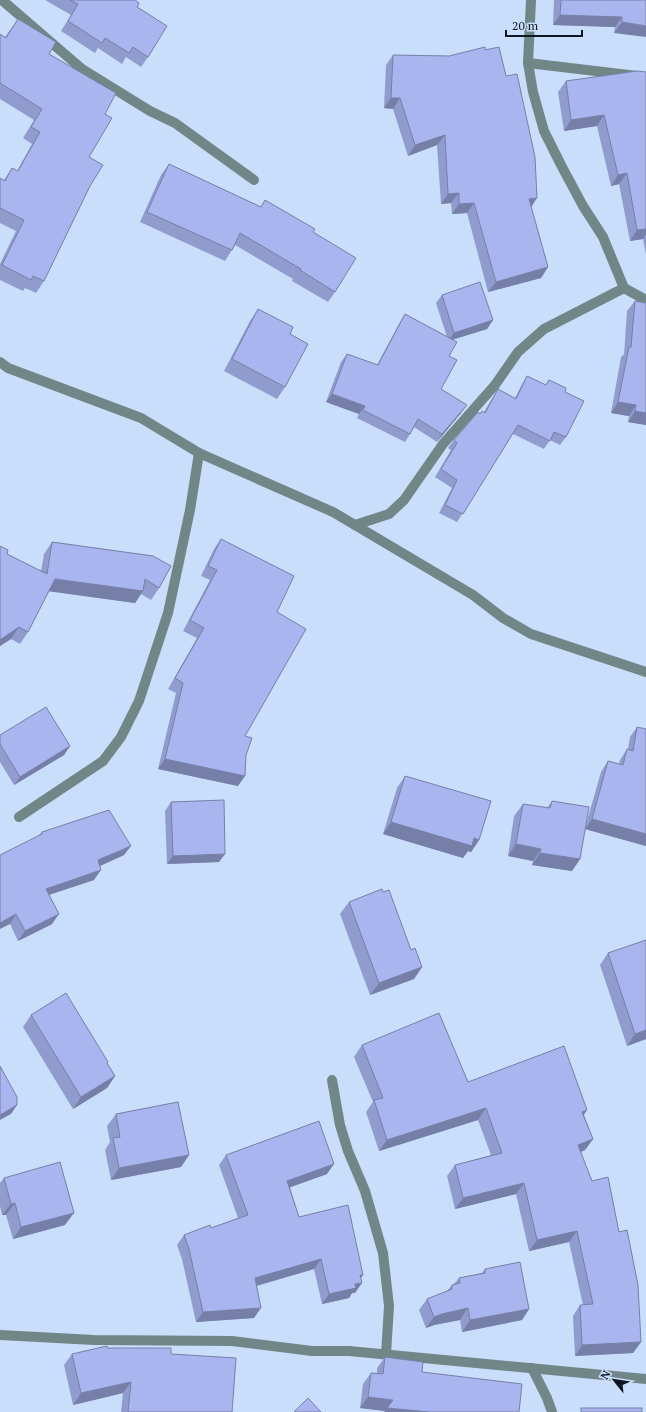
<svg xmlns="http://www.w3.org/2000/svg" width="646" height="1412" font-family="'PT Serif',serif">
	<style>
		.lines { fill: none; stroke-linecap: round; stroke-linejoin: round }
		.minor { stroke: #718787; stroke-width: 10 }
		.wall { fill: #919cce }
		.shaded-wall { fill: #767fa7 }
		.building { fill: #a9b5ef; stroke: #767fa7 }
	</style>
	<rect width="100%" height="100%" fill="#c9defb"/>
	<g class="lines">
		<!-- minor -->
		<g class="minor">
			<path d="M2,0L82,69L150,111L175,123L254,180"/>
			<path d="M531,0L528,63L533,92L544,131L561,165L583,206L603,237L624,288L646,300"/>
			<path d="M528,63L646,77"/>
			<path d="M0,362L8,368L141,418L199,453L333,512L473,595L503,618L531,634L646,672"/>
			<path d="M355,525L389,514L404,500L443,444L495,385L518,352L544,329L624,288"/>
			<path d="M19,817L103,761L121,737L139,701L168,613L190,510L199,453"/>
			<path d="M332,1080L340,1125L348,1151L365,1191L383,1253L389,1306L386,1354"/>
			<path d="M0,1335L94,1340L232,1341L312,1351H349L646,1379"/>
			<path d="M532,1368L547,1398L552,1412"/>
		</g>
	</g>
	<!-- wall -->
	<g class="wall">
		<path d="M45,0H135L148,57L141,67L126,57L122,64L98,48L95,53L61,31L71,15Z"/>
		<path d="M554,0H646L614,33L615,27L553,25Z"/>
		<path d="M18,19L49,54L105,114L89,157L90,186L44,281L36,293L25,288L23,291L0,280V264L16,231L0,223V178L4,180L12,168L17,171L32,144L23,138L34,120L0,99V34L5,37Z"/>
		<path d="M485,50L531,207L548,267L541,278L488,292L467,213L452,214L451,203L441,204L437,145L408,156L393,109L384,108L386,65L393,55L449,56Z"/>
		<path d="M646,72V255L643,239L630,241L619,184L611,186L597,126L564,131L558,92L566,81Z"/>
		<path d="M169,164L261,207L265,200L313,232L335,292L328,302L292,281L293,279L235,245L232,250L225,261L140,222L161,175Z"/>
		<path d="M442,295L493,320L487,329L452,340L441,389L461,413L437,442L414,427L410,434L405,442L357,418L359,414L326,402L341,362L347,354L377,365L400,322L405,314L447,337L436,303Z"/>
		<path d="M635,301L646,425L628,422L629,416L611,413L621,357L624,354L627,311Z"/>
		<path d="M258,309L290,334L285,387L277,399L224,371L250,321Z"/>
		<path d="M527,376L545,385L549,380L565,392L566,437L560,445L550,440L544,449L513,434L457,522L439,513L452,488L435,477L451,450L448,448L454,440L480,413L484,412L493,397L498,389L515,398L522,384Z"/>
		<path d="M221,539L277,612L245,736L246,755L238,786L158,769L176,693L168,689L197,638L183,631L210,580L201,576L214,549Z"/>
		<path d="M52,542L153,556L159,588L151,600L141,594L135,603L49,591L28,632L20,644L11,639L0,646V546L7,554L41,571L44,554Z"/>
		<path d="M637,727L646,846L585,829L580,859L572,871L532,865L533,861L508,856L514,816L523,804L547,808L552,801L585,828L601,772L608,761L619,764L620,760L627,749H628L630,737Z"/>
		<path d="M0,735L70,746L64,755L14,785L0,762Z"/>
		<path d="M405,776L479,840L471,852L468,851L463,858L383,834L397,788Z"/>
		<path d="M171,802L219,862L167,864L165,811Z"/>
		<path d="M42,832L124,855L100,866L94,880L49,895L52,924L18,941L10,924L39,835Z"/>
		<path d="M349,902L422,967L414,979L370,995L340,914Z"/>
		<path d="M608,953L646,1039L627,1046L600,965Z"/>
		<path d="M31,1015L108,1062L107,1063L115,1076L107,1088L73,1109L23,1027Z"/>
		<path d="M362,1045L468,1082L587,1110L584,1115L593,1139L585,1150L581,1152L641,1342L633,1353L575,1356L573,1316L580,1305H583L569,1242L529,1251L516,1194L455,1209L447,1176L455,1165L491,1155L478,1120L379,1151L366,1112L373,1102L354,1057Z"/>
		<path d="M116,1114L189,1155L181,1167L111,1180L105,1150L110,1142L107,1126Z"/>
		<path d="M226,1155L327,1174L290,1187L299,1217L361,1278L355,1293H352L349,1298L322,1304L314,1269L257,1286L254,1318L196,1322L182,1259L177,1245L184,1235L211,1228L238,1218L219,1165Z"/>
		<path d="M4,1178L65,1225L13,1239L6,1215H2L0,1206V1183Z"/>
		<path d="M485,1269L529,1309L522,1320L462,1332L460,1320L434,1325L426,1328L419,1310L427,1299L447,1291L452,1285L454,1284L459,1278L482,1273Z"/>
		<path d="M107,1348L171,1354L232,1412H121L123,1393L73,1405L64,1365L72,1354Z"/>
		<path d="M385,1357V1411L360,1408L363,1384L371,1373H377V1368Z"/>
	</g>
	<!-- shaded-wall -->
	<g class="shaded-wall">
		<path d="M560,15L622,17L615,27L553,25Z"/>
		<path d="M622,22L646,26V37L614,33Z"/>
		<path d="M391,98H400L393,109L384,108Z"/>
		<path d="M604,115L597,126L564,131L571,120Z"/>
		<path d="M445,135L437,145L408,156L415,145Z"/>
		<path d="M627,173L619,184L611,186L618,175Z"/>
		<path d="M459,193L451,203L441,204L448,194Z"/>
		<path d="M537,198L530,209L529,199Z"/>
		<path d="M474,203L467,213L452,214L459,204Z"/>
		<path d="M646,229V234L643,239L630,241L637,230Z"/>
		<path d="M548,267L541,278L488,292L496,282Z"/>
		<path d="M493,320L487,329L448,341L454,333Z"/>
		<path d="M332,394L365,406L359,414L326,402Z"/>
		<path d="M618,402L636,405L629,416L611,413Z"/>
		<path d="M467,405L461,413L437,442L442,434Z"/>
		<path d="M635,411L646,413V425L628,422Z"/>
		<path d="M55,579L143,591L135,603L47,591Z"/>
		<path d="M19,627L11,639L0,646V640Z"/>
		<path d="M70,746L64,755L14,785L20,777Z"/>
		<path d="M165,759L245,776L238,786L158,769Z"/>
		<path d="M592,819L646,834V846L585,829Z"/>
		<path d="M391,822L474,838L479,840L471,852L468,851L463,858L383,834Z"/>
		<path d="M516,844L541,849L533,861L508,856Z"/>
		<path d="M131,846L124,855L91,870L98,860Z"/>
		<path d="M540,853L580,859L572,871L532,865Z"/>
		<path d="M225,854L219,862L167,864L173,856Z"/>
		<path d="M101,870L94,880L39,898L46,889Z"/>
		<path d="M16,914L10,924L0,929V923Z"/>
		<path d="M59,914L52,924L18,941L25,931Z"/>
		<path d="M422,967L414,979L370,995L379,983Z"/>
		<path d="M646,1030V1039L627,1046L635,1034Z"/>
		<path d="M115,1076L107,1088L73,1109L81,1097Z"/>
		<path d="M17,1105L11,1114L0,1120V1115Z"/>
		<path d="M486,1108L478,1120L379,1151L387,1140Z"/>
		<path d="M587,1110L579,1121L582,1112Z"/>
		<path d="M593,1139L585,1150L571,1156L578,1145Z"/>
		<path d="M189,1155L181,1167L111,1180L119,1168Z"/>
		<path d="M334,1164L327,1174L280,1191L287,1181Z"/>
		<path d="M524,1183L516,1194L455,1209L463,1198Z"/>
		<path d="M15,1203L6,1215H2L11,1204Z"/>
		<path d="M74,1213L65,1225L13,1239L21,1227Z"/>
		<path d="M577,1231L569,1242L529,1251L537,1240Z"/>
		<path d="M321,1259L314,1269L248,1288L255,1278Z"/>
		<path d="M360,1275H363L357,1284L362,1283L355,1293H352L349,1298L322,1304L329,1294Z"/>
		<path d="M261,1308L254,1318L196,1322L203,1312Z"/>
		<path d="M468,1308L460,1320L434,1325L426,1328L434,1317L442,1314Z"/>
		<path d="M529,1309L522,1320L462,1332L470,1320Z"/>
		<path d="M641,1342L633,1353L575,1356L582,1345Z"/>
		<path d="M131,1382L123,1393L73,1405L81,1393Z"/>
		<path d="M368,1397L393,1400L430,1412H384L385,1411L360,1408Z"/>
	</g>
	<!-- building -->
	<g class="building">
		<path d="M70,0H135L139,3L137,7L167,26L148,57L133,47L129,53L105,38L102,43L68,21L78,4Z"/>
		<path d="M561,0H646V26L622,22V17L560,15Z"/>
		<path d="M18,19L56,42L49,54L116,93L105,114L112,118L89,157L103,165L90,186L44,281L33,276L31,280L2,265L24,220L0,208V178L5,181L12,168L18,171L40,132L31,127L42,109L0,83V34L6,38Z"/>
		<path d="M485,47V50L499,47L506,76L517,74L535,157L537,198L529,199L548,267L496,282L474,203L459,204V193L448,194L445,135L415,145L400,98H391L393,55L449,56Z"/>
		<path d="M637,71L646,72V229L637,230L627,173L618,175L604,115L571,120L566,81Z"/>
		<path d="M169,164L261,207L265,200L315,229L313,232L356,258L335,292L300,270L301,269L240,233L232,250L147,212Z"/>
		<path d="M480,282L493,320L454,333L442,295Z"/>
		<path d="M635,301L646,303V413L635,411L636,405L618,402L629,347H631Z"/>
		<path d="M258,309L293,327L290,334L308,344L285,387L232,359Z"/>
		<path d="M405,314L457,342L449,356L457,360L441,389L467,405L442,434L418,419L410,434L363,410L365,406L332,394L347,354L378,365Z"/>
		<path d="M527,376L546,385L549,380L566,388L565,392L584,401L566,437L554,432L550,441L518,425L463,514L445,505L457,480L441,469L457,443L454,440L478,412L480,414L482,411L485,413L498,389L516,399Z"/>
		<path d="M221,539L294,576L277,612L306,629L245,736L252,738L246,755L245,776L165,759L183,683L175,678L204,628L190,620L217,570L208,566Z"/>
		<path d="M52,542L153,556L171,566L159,588L145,579L143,591L55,579L28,632L19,627L0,640V546L8,550L7,554L47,574Z"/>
		<path d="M46,707L70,746L20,777L0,744V735Z"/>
		<path d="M637,727L646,729V834L592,819L608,761L623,765L627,749L633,751Z"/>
		<path d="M405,776L491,801L479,840L474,838L472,846L391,822Z"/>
		<path d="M224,800L225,854L173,856L171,802Z"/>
		<path d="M552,801L589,807L580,859L540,853L541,849L516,844L523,804L550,808Z"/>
		<path d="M109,810L131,846L98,860L101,870L46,889L59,914L25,931L16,914L0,923V855L42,834V832Z"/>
		<path d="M382,889L383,892L389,890L411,950L415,948L422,967L379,983L349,902Z"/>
		<path d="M646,940V1030L635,1034L608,953Z"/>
		<path d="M66,993L108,1062L107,1063L115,1076L81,1097L31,1015Z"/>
		<path d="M439,1013L468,1082L564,1046L587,1110L582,1112L593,1139L578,1145L592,1181L608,1177L619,1232L627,1230L638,1285L641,1342L582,1345L580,1305L593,1304L577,1231L537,1240L524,1183L463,1198L455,1165L502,1153L486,1108L387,1140L374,1100L383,1098L362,1045Z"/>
		<path d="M0,1066L17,1097V1105L0,1115Z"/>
		<path d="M178,1102L189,1155L119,1168L113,1138L120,1137L116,1114Z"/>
		<path d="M319,1121L334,1164L287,1181L299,1217L348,1205L363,1275H360L362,1283L355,1284L356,1288L329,1294L321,1259L255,1278L261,1308L203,1312L189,1249L184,1235L210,1225L211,1228L248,1215L226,1155Z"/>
		<path d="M60,1162L74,1213L21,1227L15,1203L11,1204L4,1178Z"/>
		<path d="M520,1262L529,1309L470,1320L468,1308L442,1314L434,1317L427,1299L452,1289V1285L460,1283L459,1278L485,1273V1269Z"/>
		<path d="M107,1346V1348H171V1354L236,1358L232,1412H128L131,1382L81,1393L72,1354Z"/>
		<path d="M385,1357L423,1362L422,1372L522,1384L519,1412H430L387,1408L393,1400L368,1397L371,1373L383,1374Z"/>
		<path d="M308,1398L321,1412H294Z"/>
		<rect x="581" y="1408" width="61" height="4"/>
	</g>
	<!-- north arrow -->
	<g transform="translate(614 1380) rotate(300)" stroke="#c9defb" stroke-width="3" paint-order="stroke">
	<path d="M0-3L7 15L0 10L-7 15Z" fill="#0d1723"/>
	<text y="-6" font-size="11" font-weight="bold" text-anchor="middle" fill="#0d1723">N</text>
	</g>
	<!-- scale -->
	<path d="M506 30v6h76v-6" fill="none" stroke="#0d1723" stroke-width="2"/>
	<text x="512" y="30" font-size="12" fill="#0d1723" stroke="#c9defb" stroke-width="3" paint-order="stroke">20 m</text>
</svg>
